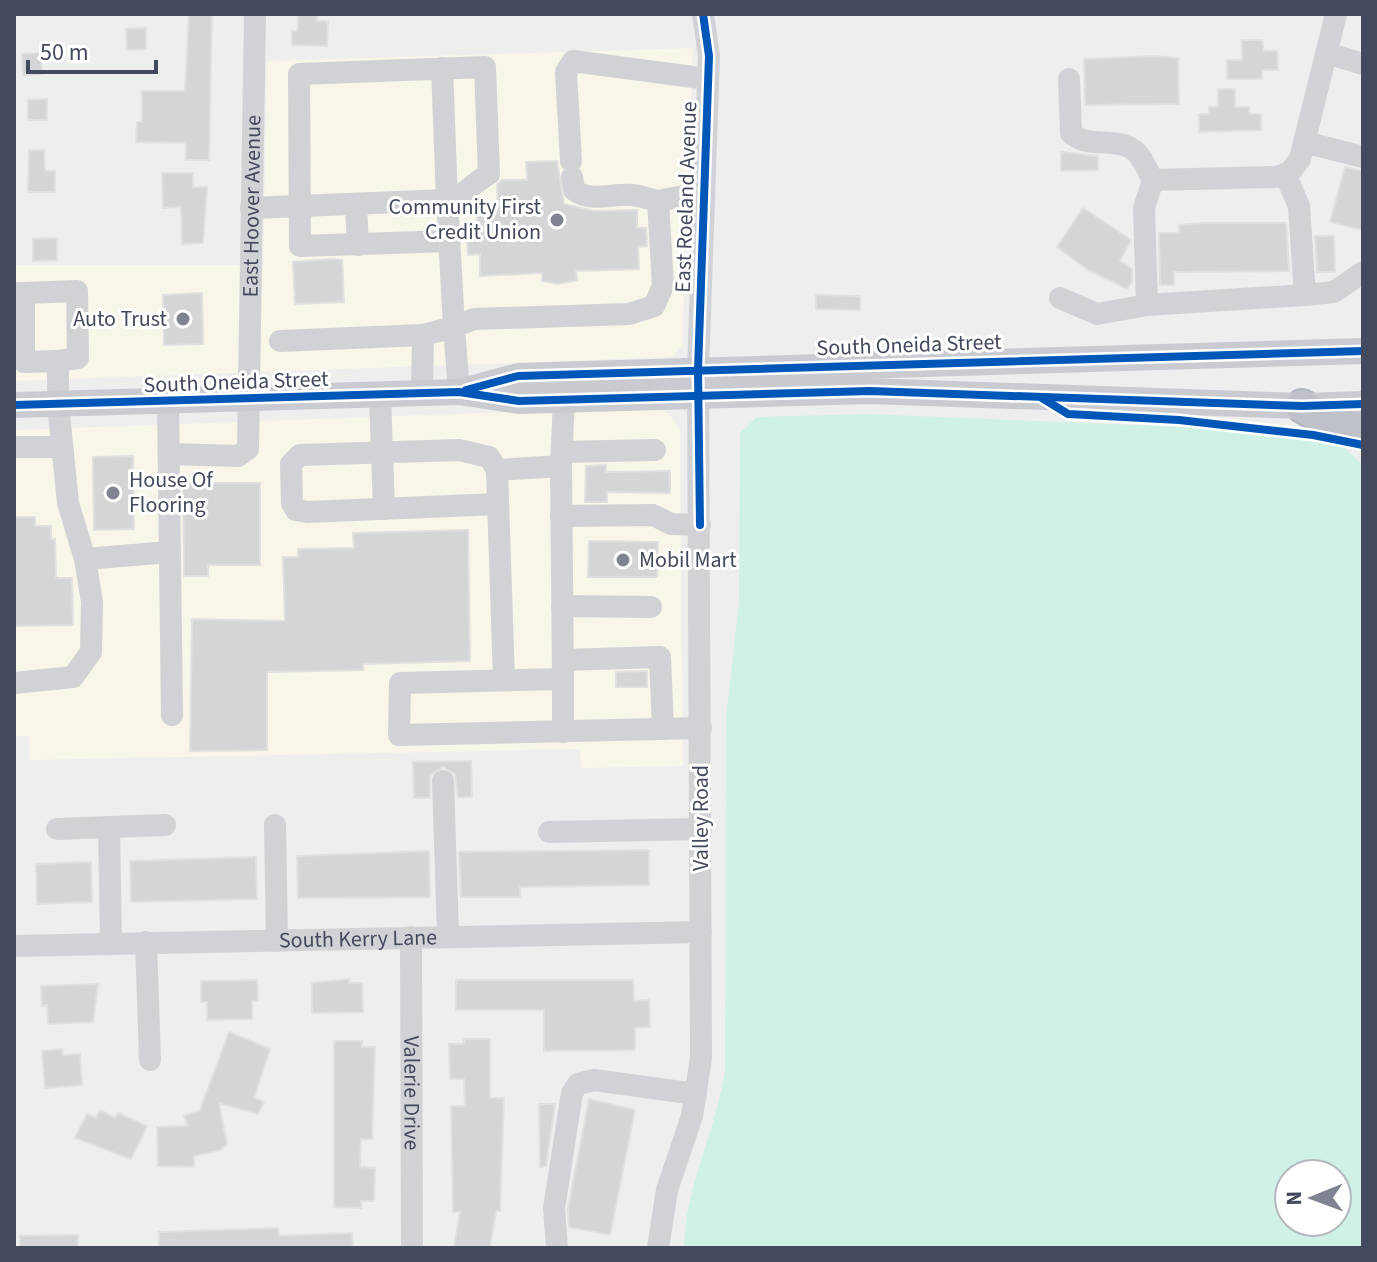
<svg xmlns="http://www.w3.org/2000/svg" width="1377" height="1262" font-family="'Source Sans 3',sans-serif">
	<style>
		.commercial { fill: #f7f6e8 }
		.green { fill: #d0f1e6; fill-rule: evenodd }
		.building { fill: #d4d5d7; stroke: #e0e0e1; stroke-width: 2 }
		.lines { fill: none; stroke-linecap: round; stroke-linejoin: round }
		.highway-casing { stroke: #b2b4bf; stroke-width: 36 }
		.minor { stroke: #d1d2d6; stroke-width: 22 }
		.major { stroke: #cacbd1; stroke-width: 26 }
		.highway { stroke: #bfc1c9; stroke-width: 32 }
		.cycleway-casing { stroke: #fff; stroke-width: 13 }
		.cycleway { stroke: #0057b8; stroke-width: 8 }
		.poi-dot { fill: #808390; stroke: #fff; stroke-width: 3 }
		.labels { text-anchor: middle; dominant-baseline: central; stroke-width: 6; stroke-linejoin: round; paint-order: stroke }
		.street-label { font-size: 22px; fill: #444a5d; stroke: #fff }
		.poi-label { font-size: 22px; fill: #444a5d; stroke: #fff; text-anchor: end }
	</style>
	<rect width="100%" height="100%" fill="#efeeee"/>
	<!-- commercial -->
	<g class="commercial">
		<path d="M693,48L682,346L672,357L14,381V265H263L267,61Z"/>
		<path d="M594,409H660L669,414L680,430L683,766L581,768L580,749L30,760L29,736H14V430Z"/>
	</g>
	<!-- green -->
	<path class="green" d="M868,414L1329,433L1363,465V1248H684C685,1186 716,1131 725,1070L726,718L739,602L740,433L757,417ZM1289,1174H1337V1222H1289Z"/>
	<!-- building -->
	<g class="building">
		<path d="M189,14H212L209,160H186V143L136,142L137,122H142V91H185Z"/>
		<path d="M298,14H317V21H328L327,46L292,45V31H298Z"/>
		<path d="M146,28V49L127,50L126,29Z"/>
		<path d="M1242,40H1262L1264,51H1277L1278,70H1262V79H1227V60H1242Z"/>
		<path d="M41,53L42,74L23,75L22,54Z"/>
		<path d="M1154,56L1178,58L1179,104L1085,105L1084,59Z"/>
		<path d="M1218,89H1235V107H1249V114H1261V130L1199,132V114H1209V107H1218Z"/>
		<path d="M47,99V120H28V100Z"/>
		<path d="M29,150H44L45,171H55V192H28Z"/>
		<path d="M1061,152L1098,156V170L1061,171Z"/>
		<path d="M557,161L564,204L594,211L637,210V228H646L647,246L638,247L639,269L576,271L577,280L558,284L542,281V273L480,276V254L468,255L467,236L477,235V213L498,212L497,185L502,180H527L526,162Z"/>
		<path d="M1345,167L1363,171V230L1330,222Z"/>
		<path d="M162,173H193V187H207L203,243L182,244L181,207L163,208Z"/>
		<path d="M1083,208L1131,240L1120,261L1132,269V282L1127,289L1088,270L1057,247Z"/>
		<path d="M1203,223H1286L1289,271L1174,272V285H1160L1159,233H1179V225Z"/>
		<path d="M1315,236H1334L1335,272H1317Z"/>
		<path d="M57,238V260L33,261V239Z"/>
		<path d="M331,259L342,260L344,302L295,304L293,262Z"/>
		<path d="M202,293L203,344L164,345L163,295Z"/>
		<path d="M816,295L860,296V310L816,309Z"/>
		<path d="M133,456L134,529L94,530L93,457Z"/>
		<path d="M606,465V472L670,471V493L607,492V502H585L586,466Z"/>
		<path d="M183,483H260V565H208V576H184Z"/>
		<path d="M15,517H35V526H51V539H55L56,578H72L73,625L14,626Z"/>
		<path d="M468,530L470,661L363,664V670L267,672V750L190,751L192,619L285,621L283,557H298V549L354,548L353,533Z"/>
		<path d="M589,541L658,542L657,577H588Z"/>
		<path d="M647,671V687H616V672Z"/>
		<path d="M471,761L472,797H458L455,774L443,767L430,775V798H414L413,762Z"/>
		<path d="M649,850V885L520,887V897H461L459,852Z"/>
		<path d="M429,851L430,897L298,898L297,856Z"/>
		<path d="M256,857L257,899L131,902L130,861Z"/>
		<path d="M91,862L92,902L37,904L36,864Z"/>
		<path d="M349,979V983H362L363,1012L312,1013V983Z"/>
		<path d="M257,980L258,1000L252,1001V1019L207,1020V1002H201V981Z"/>
		<path d="M456,980H633L634,1001L649,1000L650,1027L635,1028V1050L544,1051V1010H456Z"/>
		<path d="M98,984L93,1022L48,1024L47,1005L42,1006L41,986Z"/>
		<path d="M229,1032L270,1049L254,1098L264,1102L258,1114L219,1103L227,1144L220,1150L194,1156V1167L158,1166L157,1127L188,1126L184,1116L200,1110Z"/>
		<path d="M464,1039H490V1098H504L500,1211H496L490,1248H454L460,1212H453L451,1106H465L464,1079H450L449,1044H464Z"/>
		<path d="M334,1041H362V1047H375L372,1139H361L360,1167L375,1168L374,1201H361V1208L334,1207Z"/>
		<path d="M62,1049L63,1055L80,1054L82,1085L45,1088L42,1051Z"/>
		<path d="M589,1099L635,1110L610,1235L569,1227L568,1209Z"/>
		<path d="M539,1104H555L546,1166L540,1167Z"/>
		<path d="M100,1110L115,1118L118,1113L147,1126L131,1159L75,1138L87,1114L96,1118Z"/>
		<path d="M278,1228L279,1236L352,1233L353,1248H159V1232Z"/>
		<path d="M78,1235V1248H20V1236Z"/>
	</g>
	<g class="lines">
		<defs>
			<path id="highway" d="M1302,406L1331,423L1363,430"/>
		</defs>
		<!-- highway casing -->
		<use href="#highway" class="highway-casing"/>
		<!-- minor -->
		<g class="minor">
			<path d="M1326,53L1363,64"/>
			<path d="M442,68L447,200C468,194 471,184 489,174L485,67L299,74L300,246L450,241"/>
			<path d="M1069,79L1071,133C1088,150 1120,135 1137,153C1144,160 1148,172 1153,180L1144,208L1147,305L1305,295"/>
			<path d="M1304,142L1363,157"/>
			<path d="M571,161L566,72L573,61L708,79"/>
			<path d="M1285,174L1299,206L1305,295L1334,292L1363,272"/>
			<path d="M572,177L574,190C591,203 613,193 632,195C641,196 650,199 658,201"/>
			<path d="M1153,180L1276,177L1290,172L1300,159L1336,14"/>
			<path d="M356,205L358,245"/>
			<path d="M251,208L447,200L454,327L423,335L422,394"/>
			<path d="M14,293H24V362L58,361V404L68,503L85,559L92,602L91,652L73,677L14,683"/>
			<path d="M24,293L77,291L78,358L58,361"/>
			<path d="M1060,298L1097,314L1147,305"/>
			<path d="M280,341L423,335"/>
			<path d="M459,392L454,327L474,319L629,314L654,306L663,286L658,201L704,192"/>
			<path d="M380,396L384,509"/>
			<path d="M168,402L172,715"/>
			<path d="M14,447H62"/>
			<path d="M562,452L655,450"/>
			<path id="s1" d="M169,454L238,456L248,449L255,14"/>
			<path d="M561,465L564,400"/>
			<path d="M497,470L489,457L459,450L300,455L291,464L292,503L296,510L307,512L498,504"/>
			<path d="M561,516L653,515L671,524L700,525"/>
			<path d="M85,559L169,552"/>
			<path d="M562,606L651,607"/>
			<path d="M563,660L660,657L663,729"/>
			<path d="M563,679V732"/>
			<path d="M504,680L497,470L561,466L563,679L400,683L399,735L701,728"/>
			<path d="M443,781L448,936"/>
			<path d="M275,825L277,941"/>
			<path d="M109,827L165,825"/>
			<path d="M57,829L109,827L111,942"/>
			<path d="M549,832L701,829"/>
			<path id="s2" d="M411,937L412,1248"/>
			<path d="M146,942L150,1060"/>
			<path id="s3" d="M14,946L701,932"/>
			<path d="M557,1248L554,1208L572,1093L578,1084L594,1080L696,1094"/>
			<path d="M658,1248L667,1190L692,1116L701,1058L698,370L709,56L703,14"/>
		</g>
		<!-- major -->
		<g class="major">
			<path d="M470,389L518,376L1363,351"/>
			<path d="M14,405L459,392L519,401L870,391L1302,406L1363,404"/>
		</g>
		<!-- highway -->
		<use href="#highway" class="highway"/>
		<defs>
			<g id="cycleway">
				<path d="M466,390L518,376L1363,351"/>
				<path d="M1042,398L1068,414L1179,420L1313,435L1363,445"/>
				<path d="M14,405L459,392L519,401L870,391L1302,406L1363,404"/>
				<path d="M700,525L698,370L709,56L703,14"/>
			</g>
		</defs>
		<!-- cycleway casing -->
		<use href="#cycleway" class="cycleway-casing"/>
		<!-- cycleway -->
		<use href="#cycleway" class="cycleway"/>
	</g>
	<!-- markers -->
	<g class="poi-dot">
		<circle cx="557" cy="220" r="8"/>
		<circle cx="183" cy="319" r="8"/>
		<circle cx="113" cy="493" r="8"/>
		<circle cx="623" cy="560" r="8"/>
	</g>
	<g class="labels">
		<!-- street labels -->
		<g class="street-label">
			<text transform="translate(686 197) rotate(-88)">East Roeland Avenue</text>
			<text stroke="none"><textPath href="#s1" startOffset="324">East Hoover Avenue</textPath></text>
			<text transform="translate(909 345) rotate(-2)">South Oneida Street</text>
			<text transform="translate(236 382) rotate(-2)">South Oneida Street</text>
			<text transform="translate(701 818) rotate(-90)">Valley Road</text>
			<text stroke="none"><textPath href="#s3" startOffset="344">South Kerry Lane</textPath></text>
			<text stroke="none"><textPath href="#s2" startOffset="156">Valerie Drive</textPath></text>
		</g>
		<!-- poi labels -->
		<g class="poi-label">
			<text x="541" y="207">Community First<tspan x="541" dy="25">Credit Union</tspan></text>
			<text x="167" y="319">Auto Trust</text>
			<text x="129" y="480" text-anchor="start">House Of<tspan x="129" dy="25">Flooring</tspan></text>
			<text x="639" y="560" text-anchor="start">Mobil Mart</text>
		</g>
	</g>
	<!-- border -->
	<rect width="1377" height="1262" fill="none" stroke="#444a5d" stroke-width="32"/>
	<!-- north arrow -->
	<g transform="translate(1313 1198) rotate(269)"><circle r="38" fill="#ffffff" stroke="#b4b7be" stroke-width="2"/>
	<path d="M0-6L14 30L0 20L-14 30Z" fill="#808390"/>
	<text y="-12" font-size="22" font-weight="bold" text-anchor="middle" fill="#444a5d">N</text>
	</g>
	<!-- scale -->
	<path d="M28 60v12h128v-12" fill="none" stroke="#444a5d" stroke-width="4"/>
	<text x="40" y="60" font-size="24" fill="#444a5d" stroke="#ffffff" stroke-width="6" paint-order="stroke">50 m</text>
</svg>
